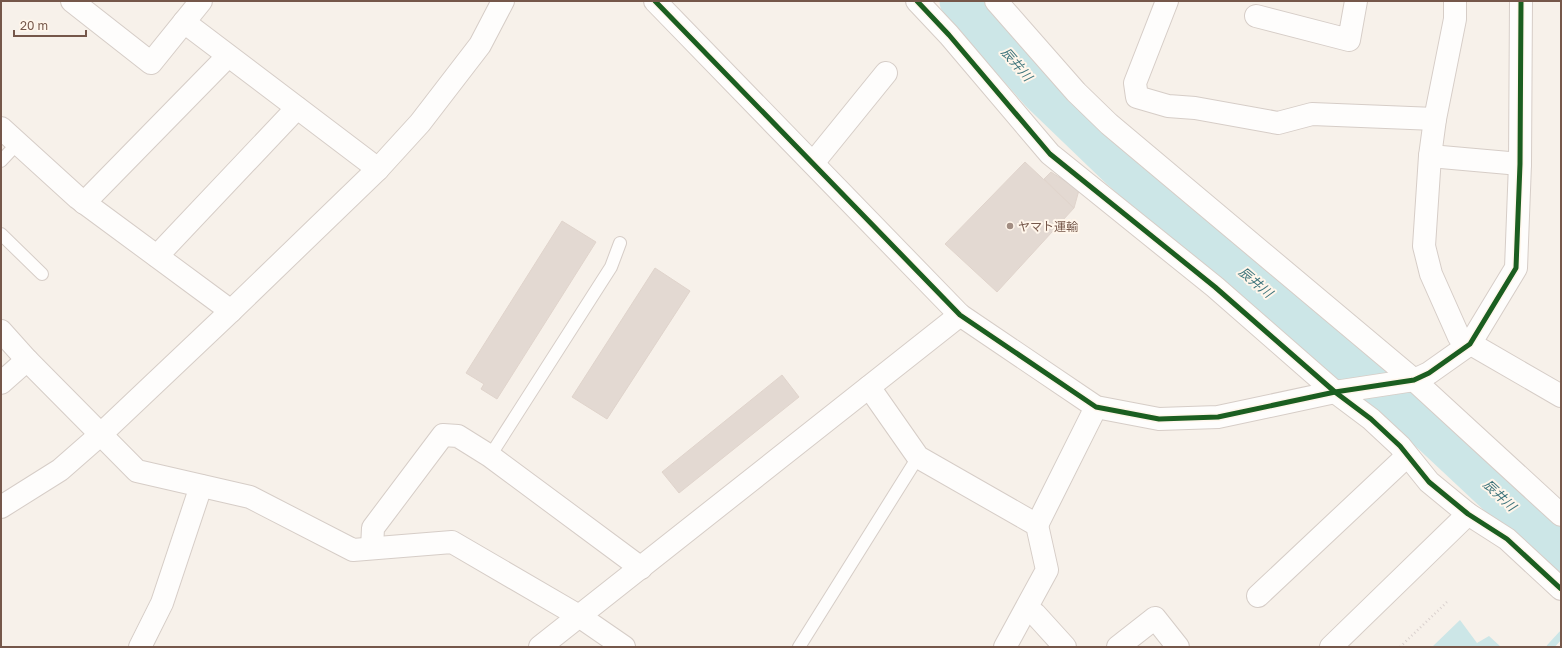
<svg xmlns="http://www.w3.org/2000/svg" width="1562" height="648" font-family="'Golos Text','Noto Sans JP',sans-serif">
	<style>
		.water { fill: #cce6e7 }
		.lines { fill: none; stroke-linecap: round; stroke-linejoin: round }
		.stream { stroke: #cce6e7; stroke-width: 7 }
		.river { stroke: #cce6e7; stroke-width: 43 }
		.building { fill: #e3d9d2; stroke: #e0d4cc }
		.service-casing { stroke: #d6cdc7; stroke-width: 14 }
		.minor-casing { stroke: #d6cdc7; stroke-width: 24 }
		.path { stroke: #dad1ce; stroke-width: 2.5; stroke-dasharray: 1 3; stroke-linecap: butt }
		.service { stroke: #fefdfc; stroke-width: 12 }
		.minor { stroke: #fefdfc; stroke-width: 22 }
		.cycleway-casing { stroke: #fff6eb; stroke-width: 8 }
		.cycleway { stroke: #1b5e20; stroke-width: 5 }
		.poi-dot { fill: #a28d82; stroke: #fff6eb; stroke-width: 1.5 }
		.labels { text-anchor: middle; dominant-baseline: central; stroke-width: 4; stroke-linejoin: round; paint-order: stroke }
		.poi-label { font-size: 12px; fill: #75574a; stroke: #fff6eb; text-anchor: start }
		.water-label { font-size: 13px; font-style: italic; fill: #3d747b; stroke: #fff6eb }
	</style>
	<rect width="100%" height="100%" fill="#f7f1ea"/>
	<!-- water -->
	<path class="water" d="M1460,620L1477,643L1489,636L1501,647H1432Z"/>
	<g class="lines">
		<!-- stream -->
		<path class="stream" d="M1550,647L1561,635"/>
		<!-- river -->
		<path class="river" d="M961,1L1042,92L1120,167L1201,238L1434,434L1561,553"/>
	</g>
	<!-- building -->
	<g class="building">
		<path d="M1025,162L1074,208L997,292L945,244Z"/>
		<path d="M1051,172L1079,190L1074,208L1044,179Z"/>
		<path d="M562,221L596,242L497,399L481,389L484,384L466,373Z"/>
		<path d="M655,268L690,291L607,419L572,397Z"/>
		<path d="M782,375L799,397L679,493L662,472Z"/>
	</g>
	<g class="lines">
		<defs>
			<g id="service">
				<path d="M1,161L17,144"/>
				<path d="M1,234L42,274"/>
				<path d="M490,456L611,267L620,243"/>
				<path d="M799,647L918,457"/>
			</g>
			<g id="minor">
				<path d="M72,1L151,63L201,1"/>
				<path d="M655,1L960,315L1096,407L1159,419L1218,417L1335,392L1414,380L1429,373L1470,344L1516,268L1520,164L1521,1"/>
				<path d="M917,1L949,35L1050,154L1215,287L1335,392L1371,419L1400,446L1429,482L1468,514L1507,539L1561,589"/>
				<path d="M996,1L1076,92L1109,124L1414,380L1561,515"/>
				<path d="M1167,1L1135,83L1137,97L1168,106L1195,108L1278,123L1312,114L1435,119"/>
				<path d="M1455,1V19L1435,119L1430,156L1424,246L1431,274L1459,337L1561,396"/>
				<path d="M1256,16L1349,40L1356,1"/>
				<path d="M184,22L378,169"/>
				<path d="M1,128L78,198L231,311"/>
				<path d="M1430,156L1520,164"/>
				<path d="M813,163L886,73"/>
				<path d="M84,203L228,56"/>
				<path d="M157,256L297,108"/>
				<path d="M1,331L27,360L137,471L250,497L353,550L452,542L579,616L624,647"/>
				<path d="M1,383L27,360"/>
				<path d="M869,387L918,457L1037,525L1047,570L1005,647"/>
				<path d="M1,507L60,470L100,435L231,311L378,169L420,123L480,45L503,1"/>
				<path d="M1037,525L1096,407"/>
				<path d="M372,548L373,528L443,435L458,436L490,456L641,568"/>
				<path d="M1258,596L1407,456"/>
				<path d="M1027,609L1035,614L1065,647"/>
				<path d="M140,647L162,603L201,486"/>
				<path d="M540,647L960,315"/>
				<path d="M1118,647L1155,618L1178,647"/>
				<path d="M1331,647L1468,514"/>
			</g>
		</defs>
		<!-- service casing -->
		<use href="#service" class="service-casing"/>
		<!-- minor casing -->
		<use href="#minor" class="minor-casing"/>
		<!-- path -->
		<path class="path" d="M1400,647L1448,601"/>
		<!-- service -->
		<use href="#service" class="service"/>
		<!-- minor -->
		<use href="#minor" class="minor"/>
		<defs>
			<g id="cycleway">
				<path d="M655,1L960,315L1096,407L1159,419L1218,417L1335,392L1414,380L1429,373L1470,344L1516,268L1520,164L1521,1"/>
				<path d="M917,1L949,35L1050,154L1215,287L1335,392L1371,419L1400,446L1429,482L1468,514L1507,539L1561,589"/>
			</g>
		</defs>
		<!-- cycleway casing -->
		<use href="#cycleway" class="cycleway-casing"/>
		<!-- cycleway -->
		<use href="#cycleway" class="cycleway"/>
	</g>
	<!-- markers -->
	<circle class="poi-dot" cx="1010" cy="226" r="4"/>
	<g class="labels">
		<!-- poi labels -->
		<g class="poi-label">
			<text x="1018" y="226">ヤマト運輸</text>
		</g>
		<!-- water labels -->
		<g class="water-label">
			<text transform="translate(1017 64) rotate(49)">辰井川</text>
			<text transform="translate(1256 282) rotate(40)">辰井川</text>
			<text transform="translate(1500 495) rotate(43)">辰井川</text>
		</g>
	</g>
	<!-- border -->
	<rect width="1562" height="648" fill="none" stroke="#75574a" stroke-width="4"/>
	<!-- scale -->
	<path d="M14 30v6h72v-6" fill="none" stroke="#75574a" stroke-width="2"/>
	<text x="20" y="30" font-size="12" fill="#75574a" stroke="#fff6eb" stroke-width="3" paint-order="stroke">20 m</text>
</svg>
